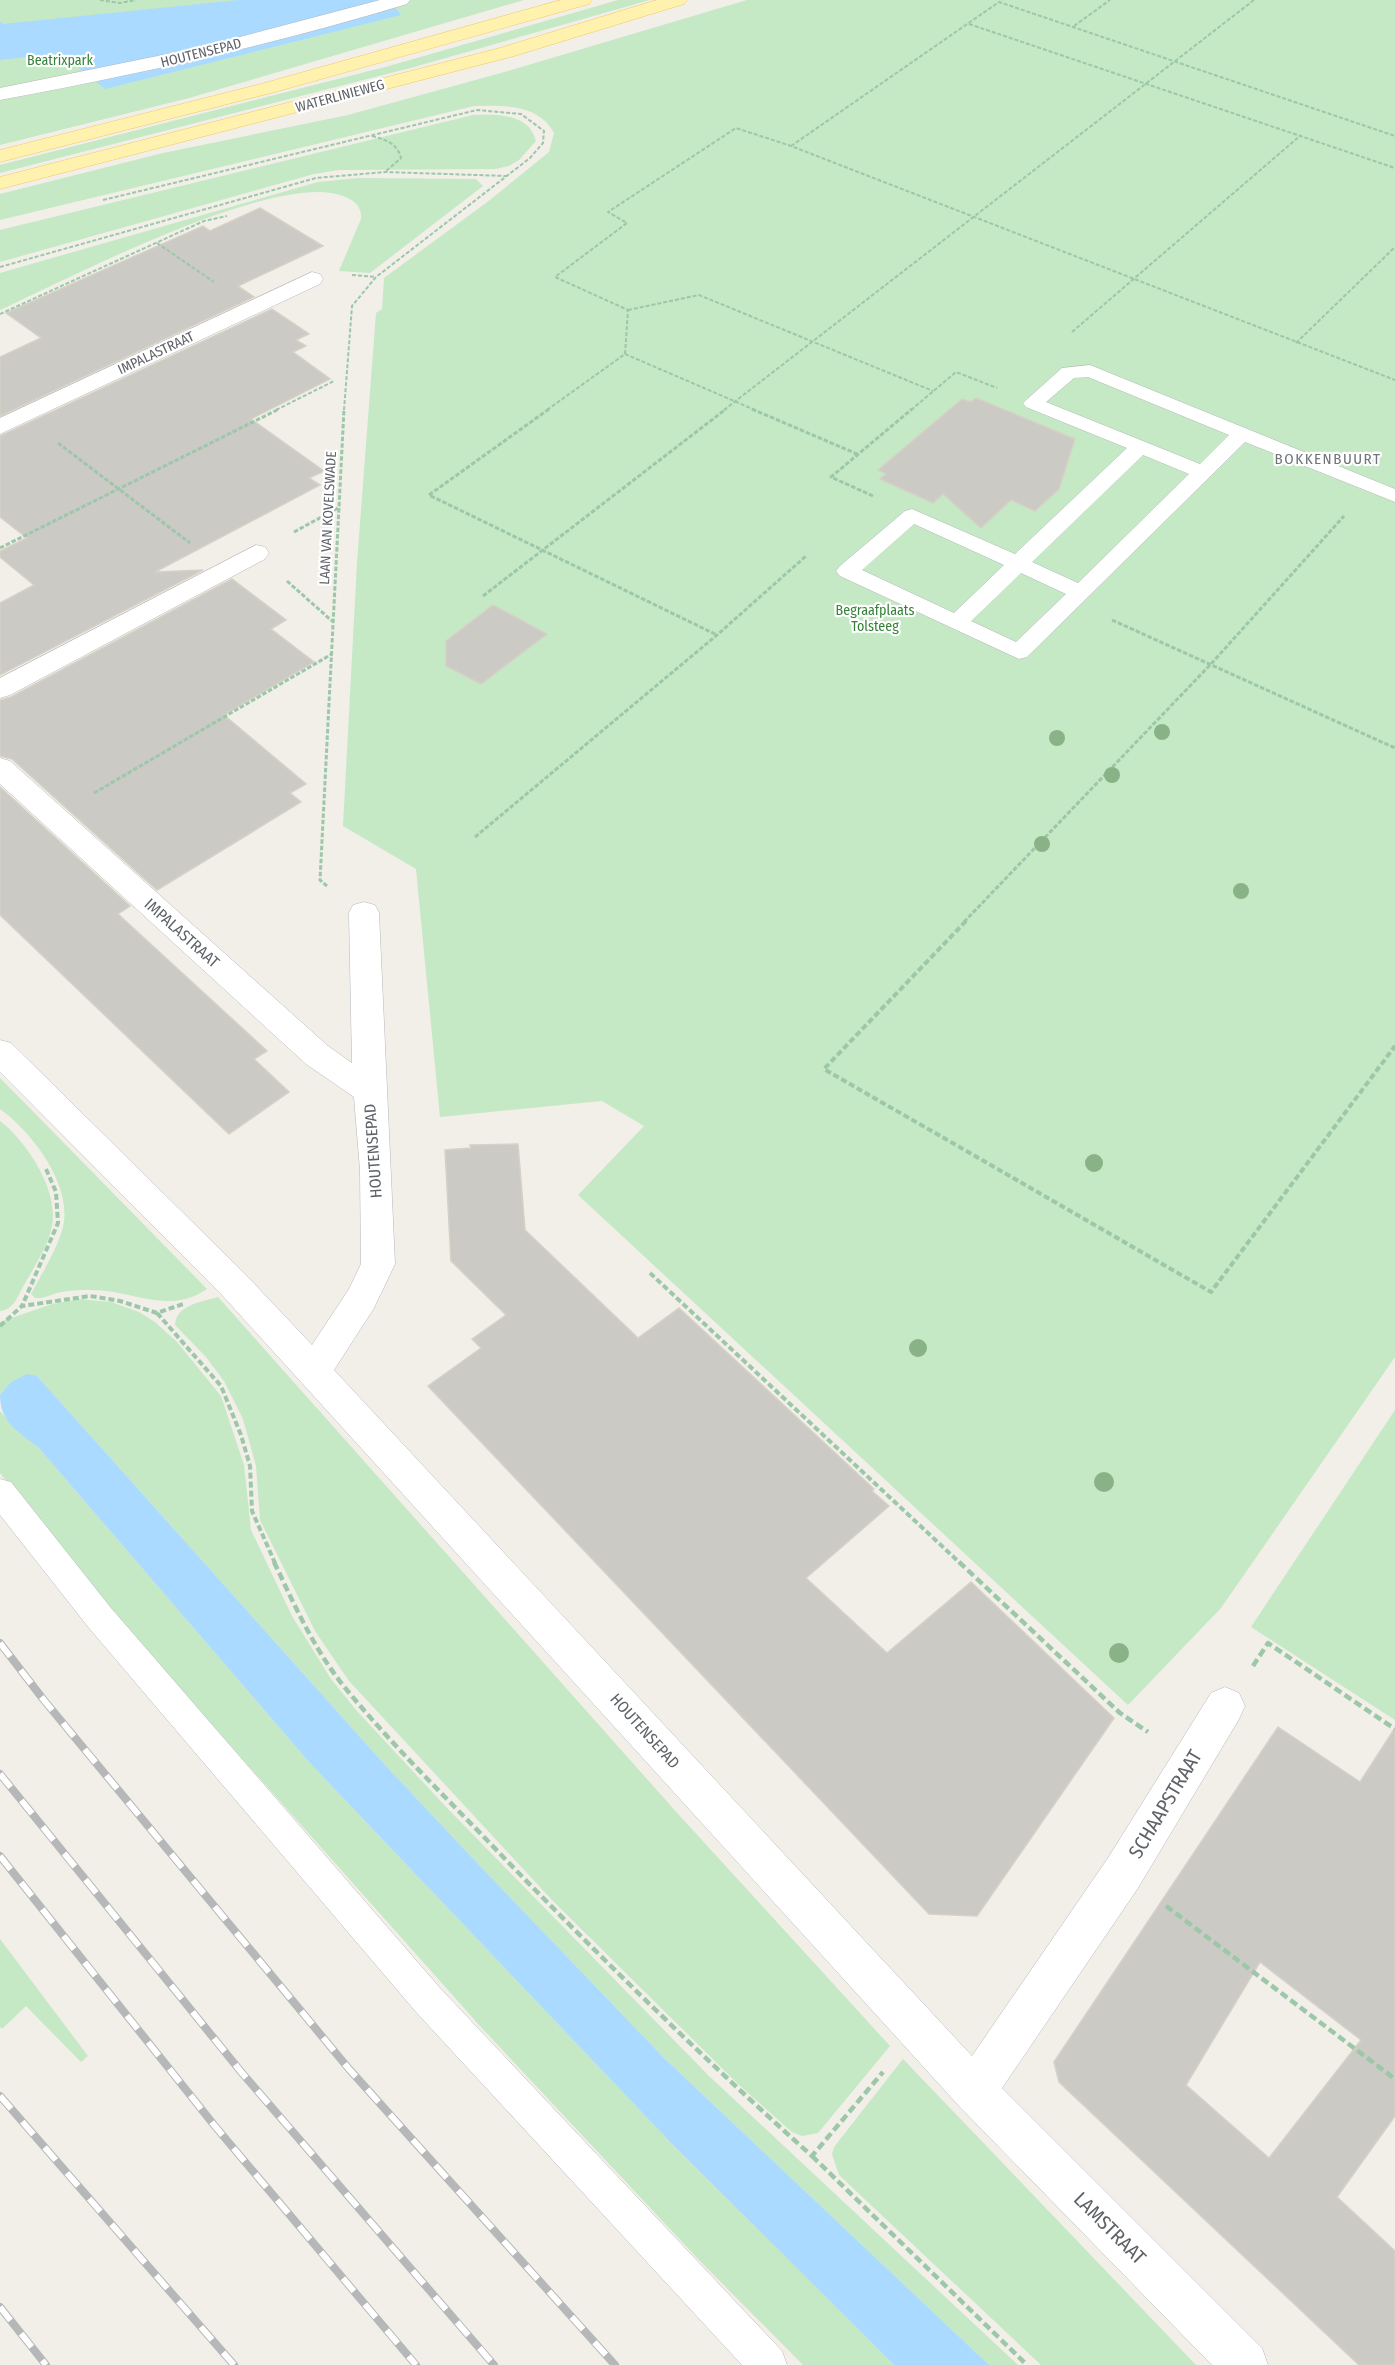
<svg xmlns="http://www.w3.org/2000/svg" width="1395" height="2365" font-family="'Fira Sans Condensed',sans-serif">
	<style>
		.green { fill: #c5e8c5 }
		.water { fill: #aadaff }
		.building { fill: #cccac5; stroke: #d6d1c6; stroke-width: 1.5; fill-rule: evenodd }
		.lines { fill: none; stroke-linecap: round; stroke-linejoin: round }
		.service-casing { stroke: #b5b8bc; stroke-width: 1 }
		.minor-casing { stroke: #b5b8bc; stroke-width: 1 }
		.primary-casing { stroke: #f2c960; stroke-width: 1 }
		.path-far3 { stroke: #9cc7a9; stroke-width: 2; stroke-dasharray: 4 2; stroke-linecap: butt }
		.path-far2 { stroke: #9cc7a9; stroke-width: 3; stroke-dasharray: 4.5 2; stroke-linecap: butt }
		.path-far1 { stroke: #9cc7a9; stroke-width: 4; stroke-dasharray: 6 3; stroke-linecap: butt }
		.path { stroke: #9cc7a9; stroke-width: 4.5; stroke-dasharray: 8 4; stroke-linecap: butt }
		.service { fill: #fff; fill-rule: evenodd }
		.minor { fill: #fff; fill-rule: evenodd }
		.primary { fill: #fff2af; fill-rule: evenodd }
		.rail-casing { stroke: #b6b7b8; stroke-width: 8 }
		.rail { stroke: #fff; stroke-width: 6; stroke-dasharray: 17; stroke-linecap: butt }
		.tree { fill: #89b387 }
		.labels { text-anchor: middle; dominant-baseline: central; stroke-width: 4.5; stroke-linejoin: round; paint-order: stroke }
		.far-street-label { font-size: 14px; fill: #5f6368; stroke: #fff }
		.far-park-label { font-size: 14px; fill: #348238; stroke: #fff }
		.far-neighbourhood-label { font-size: 15px; letter-spacing: 1.5px; fill: #70757a; stroke: #fff }
		.street-label { font-size: 16px; fill: #5f6368; stroke: #fff }
		.near-street-label { font-size: 20px; fill: #5f6368; stroke: #fff }
	</style>
	<rect width="100%" height="100%" fill="#f1efe8"/>
	<!-- green -->
	<g class="green">
		<path d="M0,0H524L189,98L0,145Z"/>
		<path d="M618,0H650L414,67L0,173V165L389,66Z"/>
		<path d="M747,0H1395V1357L1221,1608L1128,1705L578,1195L644,1126L602,1101L440,1117L416,869L343,826L357,563L376,313L382,309L384,278L490,200L549,152L554,133C539,104 502,105 474,106L0,220V194L163,153L348,115L501,73Z"/>
		<path d="M473,115C497,114 529,113 536,141L519,160L509,166L495,169L339,170L314,174L0,262V230Z"/>
		<path d="M358,178L476,179L483,186L370,273L339,271L361,219C362,206 354,200 343,196C276,170 68,279 0,310V273L318,182Z"/>
		<path d="M0,1078L11,1089L207,1289C168,1316 131,1289 90,1290C79,1290 68,1290 57,1293C50,1295 43,1299 35,1298L31,1294C42,1273 57,1250 63,1227C73,1185 31,1131 0,1109Z"/>
		<path d="M0,1121C27,1142 59,1190 52,1226C48,1246 34,1267 24,1285C18,1295 14,1310 0,1311Z"/>
		<path d="M218,1297L679,1815L890,2046L818,2133L802,2136L792,2132L739,2085L552,1900L349,1681L315,1631L260,1520L256,1466L243,1419L224,1381L206,1357L175,1325C176,1305 201,1302 218,1297Z"/>
		<path d="M79,1299L111,1302L139,1312L155,1322L177,1342L221,1396L244,1465L251,1530L292,1616L331,1679L356,1710L447,1808L709,2076L1018,2365H989L664,2058L480,1866L385,1765L37,1376L10,1383L0,1395V1322L52,1304Z"/>
		<path d="M1395,1410V1720L1251,1627Z"/>
		<path d="M0,1411L17,1431L38,1447L309,1762L673,2145L894,2365H803L699,2260L480,2026L93,1591L0,1473Z"/>
		<path d="M0,1939L88,2056L81,2062L26,2006L2,2029L0,2027Z"/>
		<path d="M903,2059L1196,2365H1041L839,2175L832,2154L834,2147Z"/>
	</g>
	<!-- water -->
	<g class="water">
		<path d="M239,0H389L401,15L105,89L60,53L0,60V21L3,24Z"/>
		<path d="M27,1374L37,1376L385,1765L480,1866L664,2058L989,2365H894L673,2145L309,1762L38,1447C18,1432 0,1422 0,1395L10,1383Z"/>
	</g>
	<!-- building -->
	<g class="building">
		<path d="M260,208L323,246L238,286L254,297L0,416V357L41,338L6,313L203,226L210,231Z"/>
		<path d="M272,309L309,334L296,340L306,346L293,352L330,379L251,419L324,471L309,478L320,485L155,572L203,570L0,675V603L34,585L0,557V551L27,538L0,517V436Z"/>
		<path d="M976,398L1075,439L1059,489L1035,511L1011,500L981,528L943,494L933,503L880,479L886,474L878,470L962,399L971,402Z"/>
		<path d="M232,579L286,620L271,629L314,662L224,715L306,784L290,793L301,802L157,890L12,759L0,756V700L11,697Z"/>
		<path d="M493,605L547,634L481,684L446,666V641Z"/>
		<path d="M0,787L130,906L118,914L267,1051L254,1059L289,1092L229,1134L0,915Z"/>
		<path d="M518,1144L525,1230L638,1338L679,1308L874,1489L872,1491L889,1506L806,1578L887,1653L971,1582L1114,1718L977,1916L929,1914L428,1386L481,1348L472,1339L506,1315L451,1261L445,1150L471,1148L470,1145Z"/>
		<path d="M1278,1727L1360,1782L1395,1728V2116L1337,2197L1395,2251V2365H1359L1059,2082L1054,2062ZM1260,1962L1361,2040L1269,2158L1186,2085Z"/>
	</g>
	<g class="lines">
		<defs>
			<g id="service">
				<path d="M1090,365L1395,489V502L1245,442L1027,657L1019,659L840,576L836,571L840,566L905,511L912,509L1015,554L1127,448L1026,407L1023,403L1062,368ZM1088,377L1229,435L1200,464L1046,402L1074,378ZM1143,455L1189,474L1078,583L1032,562ZM914,524L1004,565L954,613L862,570ZM1021,573L1066,594L1016,642L971,621Z"/>
				<path d="M0,1479L11,1482L111,1608L440,1988L782,2351L787,2365H742L416,2012L89,1628L0,1515Z"/>
			</g>
			<g id="minor">
				<path d="M380,0H410L407,4C273,45 137,74 0,100V88L202,47Z"/>
				<path d="M312,272L320,274L323,279L320,284L0,434V418Z"/>
				<path d="M256,545L265,547L269,553L265,559L10,695L0,698V678Z"/>
				<path d="M0,758L10,761L328,1046L352,1063L349,913L353,905L364,902L375,905L379,913L395,1264L374,1308L334,1370L972,2056L1108,1858L1211,1693L1225,1687L1239,1693L1245,1706L1239,1719L1138,1888L1002,2088L1262,2348L1268,2365H1212L959,2106L222,1295L0,1072V1040L11,1043L246,1275L312,1345L349,1289L361,1264L360,1170L354,1097L306,1064L0,784Z"/>
			</g>
			<g id="primary">
				<path d="M561,0H592L589,4L275,92L0,162V150L261,84Z"/>
				<path d="M657,0H687L684,4L514,56L0,189V177L500,48Z"/>
			</g>
		</defs>
		<!-- service casing -->
		<use href="#service" class="service-casing"/>
		<!-- minor casing -->
		<use href="#minor" class="minor-casing"/>
		<!-- primary casing -->
		<use href="#primary" class="primary-casing"/>
		<!-- path-far3 -->
		<g class="path-far3">
			<path d="M100,0L120,3L136,0"/>
			<path d="M969,24L1395,168"/>
			<path d="M1074,26L1110,0"/>
			<path d="M372,136C386,140 397,143 401,158L385,172"/>
			<path d="M791,146L999,2L1395,136"/>
			<path d="M103,200L477,110L521,114L544,131L543,143L530,158L376,277L352,306L344,410"/>
			<path d="M157,243L214,282"/>
			<path d="M0,267L316,178L385,172L507,176"/>
			<path d="M352,275L376,277"/>
			<path d="M628,310L699,295L933,391"/>
			<path d="M0,314L204,221L227,216"/>
			<path d="M1072,332L1301,135"/>
			<path d="M1296,343L1395,247"/>
			<path d="M625,354L755,410"/>
			<path d="M276,410L334,381"/>
			<path d="M547,410L625,354L628,310L555,277L627,223L608,212L736,128L791,146L1395,380"/>
			<path d="M724,410L1254,0"/>
			<path d="M911,410L956,372L997,388"/>
		</g>
		<!-- path-far2 -->
		<g class="path-far2">
			<path d="M549,409L429,495L717,635"/>
			<path d="M752,409L857,454"/>
			<path d="M58,443L190,543"/>
			<path d="M873,496L831,477L912,409"/>
			<path d="M294,532L340,507"/>
			<path d="M0,548L279,409"/>
			<path d="M287,581L332,621"/>
			<path d="M483,596L726,409"/>
			<path d="M1112,620L1395,748"/>
			<path d="M94,793L332,654"/>
			<path d="M475,837L717,635L806,556"/>
			<path d="M327,886L320,880L344,409"/>
			<path d="M964,922L1211,664L1344,516"/>
		</g>
		<!-- path-far1 -->
		<g class="path-far1">
			<path d="M966,921L824,1069L1211,1292L1395,1046"/>
			<path d="M46,1169L56,1192L58,1223L22,1306L90,1296L120,1301L157,1313L183,1304"/>
			<path d="M650,1273L960,1563"/>
			<path d="M157,1313L221,1386L241,1435L250,1466L252,1511L275,1563"/>
			<path d="M0,1326L22,1306"/>
		</g>
		<!-- path -->
		<g class="path">
			<path d="M274,1562C294,1604 313,1647 342,1684C392,1746 451,1802 506,1860C605,1962 706,2061 812,2156L883,2072"/>
			<path d="M959,1562L1120,1713L1148,1732"/>
			<path d="M1253,1666L1268,1643L1395,1729"/>
			<path d="M1166,1906L1395,2079"/>
			<path d="M812,2156L1027,2365"/>
		</g>
		<!-- service -->
		<use href="#service" class="service"/>
		<!-- minor -->
		<use href="#minor" class="minor"/>
		<!-- primary -->
		<use href="#primary" class="primary"/>
		<defs>
			<g id="rail">
				<path d="M0,1643L43,1699L349,2069L615,2365"/>
				<path d="M0,1774L242,2073L494,2365"/>
				<path d="M0,1856L214,2125L416,2365"/>
				<path d="M0,2096L234,2365"/>
				<path d="M0,2307L46,2365"/>
			</g>
		</defs>
		<!-- rail casing -->
		<use href="#rail" class="rail-casing"/>
		<!-- rail -->
		<use href="#rail" class="rail"/>
	</g>
	<!-- trees -->
	<g class="tree">
		<circle cx="1162" cy="732" r="8"/>
		<circle cx="1057" cy="738" r="8"/>
		<circle cx="1112" cy="775" r="8"/>
		<circle cx="1042" cy="844" r="8"/>
		<circle cx="1241" cy="891" r="8"/>
		<circle cx="1094" cy="1163" r="9"/>
		<circle cx="918" cy="1348" r="9"/>
		<circle cx="1104" cy="1482" r="10"/>
		<circle cx="1119" cy="1653" r="10"/>
	</g>
	<g class="labels">
		<!-- far-street labels -->
		<g class="far-street-label">
			<text transform="translate(201 53) rotate(-14)">HOUTENSEPAD</text>
			<text transform="translate(340 96) rotate(-15)">WATERLINIEWEG</text>
			<text transform="translate(156 353) rotate(-25)">IMPALASTRAAT</text>
			<text transform="translate(328 518) rotate(-87)">LAAN VAN KOVELSWADE</text>
		</g>
		<!-- far-park labels -->
		<g class="far-park-label">
			<text x="60" y="60">Beatrixpark</text>
			<text x="875" y="610">Begraafplaats<tspan x="875" dy="16">Tolsteeg</tspan></text>
		</g>
		<!-- far-neighbourhood labels -->
		<g class="far-neighbourhood-label">
			<text x="1328" y="459">BOKKENBUURT</text>
		</g>
		<!-- street labels -->
		<g class="street-label">
			<text transform="translate(182 933) rotate(42)">IMPALASTRAAT</text>
			<text transform="translate(373 1151) rotate(-94)">HOUTENSEPAD</text>
			<text transform="translate(645 1731) rotate(48)">HOUTENSEPAD</text>
		</g>
		<!-- near-street labels -->
		<g class="near-street-label">
			<text transform="translate(1165 1804) rotate(-59)">SCHAAPSTRAAT</text>
			<text transform="translate(1110 2228) rotate(45)">LAMSTRAAT</text>
		</g>
	</g>
</svg>
